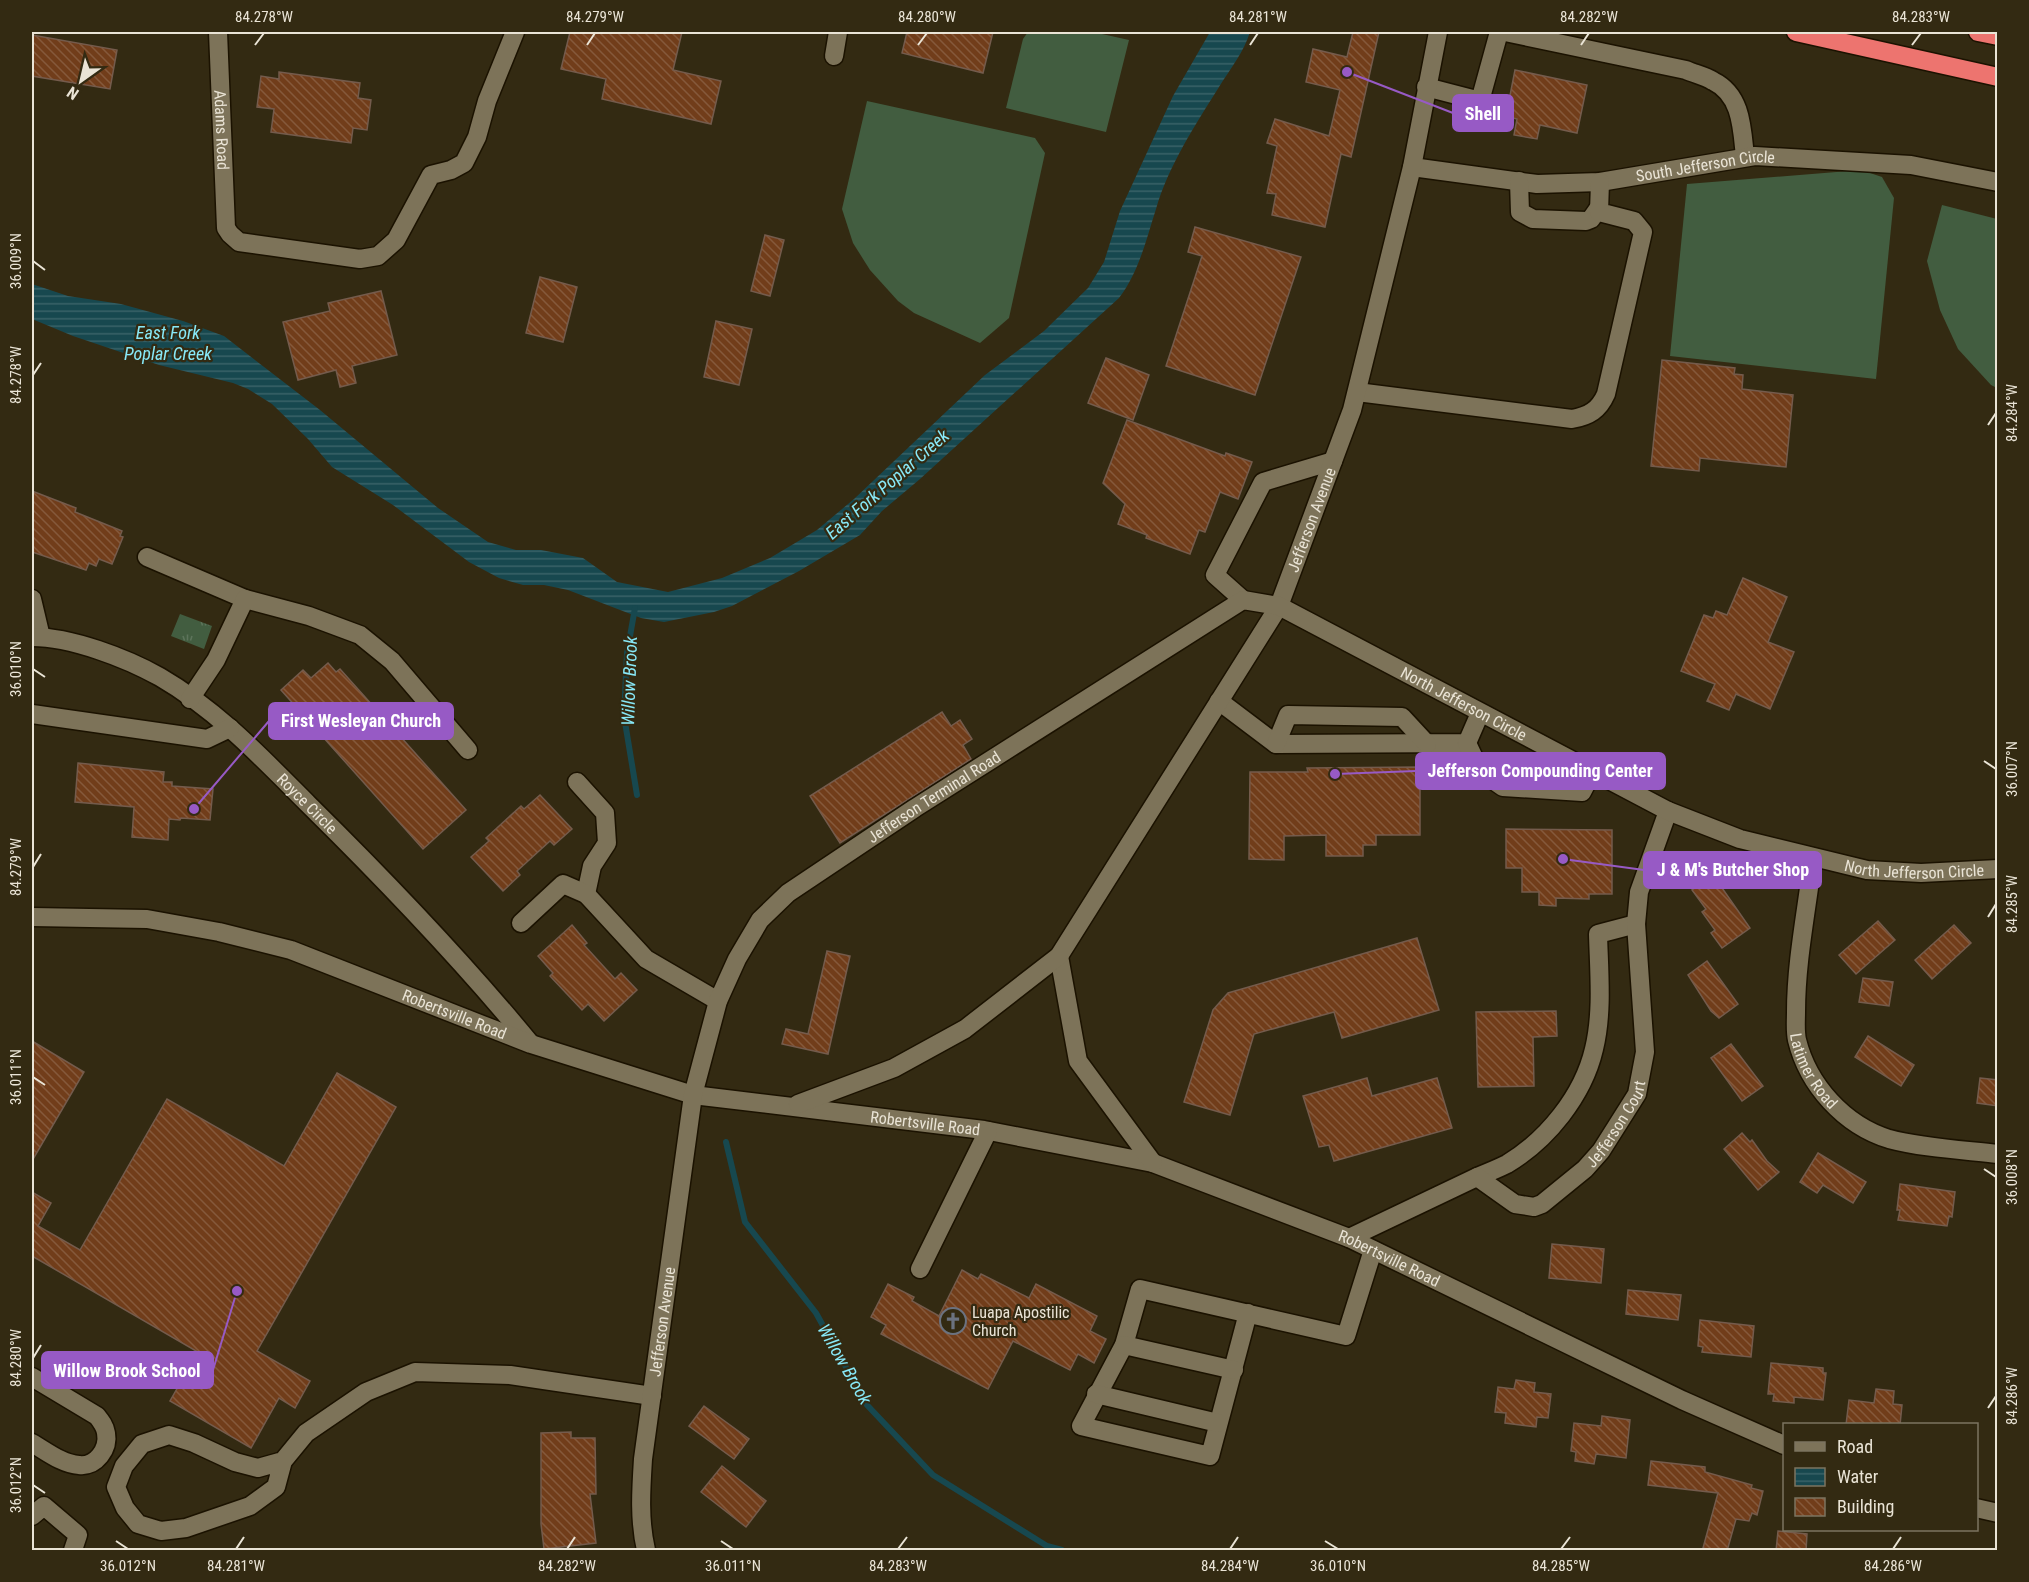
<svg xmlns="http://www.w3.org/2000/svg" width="2029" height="1582" font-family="'Roboto Condensed',sans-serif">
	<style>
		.grass { fill: #425d40 }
		.park { fill: url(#park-tufts) }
		.water { fill: url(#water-rules) }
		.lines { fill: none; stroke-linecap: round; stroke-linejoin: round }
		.stream { stroke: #17484f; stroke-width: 6 }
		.building { fill: url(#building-back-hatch); stroke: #745b4c; stroke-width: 1.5 }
		.minor-casing { stroke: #1b1200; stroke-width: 21 }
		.highway-casing { stroke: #1b1200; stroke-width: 21 }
		.minor { stroke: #7d7359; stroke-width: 18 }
		.highway { stroke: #ed746f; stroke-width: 18 }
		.ticks { fill: none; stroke: #eae4d6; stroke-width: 2 }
		.labels { text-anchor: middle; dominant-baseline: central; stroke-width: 4.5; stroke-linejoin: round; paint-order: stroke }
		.street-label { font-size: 16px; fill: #eae4d6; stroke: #332a12 }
		.poi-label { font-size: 16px; fill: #eae4d6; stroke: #332a12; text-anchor: start }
		.water-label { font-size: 18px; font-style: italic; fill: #88e9f8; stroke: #332a12 }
		.leader { fill: none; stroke: #975ac5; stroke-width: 2 }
		.callout-dot { fill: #975ac5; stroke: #332a12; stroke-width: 2 }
		.callout { fill: #975ac5; stroke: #975ac5; stroke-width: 2 }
		.callout-label { font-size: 18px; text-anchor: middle; font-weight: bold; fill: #fff }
		.neatline { fill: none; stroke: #eae4d6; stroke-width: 2 }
		.ticks-label { font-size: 15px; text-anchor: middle; fill: #eae4d6 }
	</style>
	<defs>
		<pattern id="park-tufts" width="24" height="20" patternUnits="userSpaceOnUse" patternTransform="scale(1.5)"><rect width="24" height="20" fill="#425d40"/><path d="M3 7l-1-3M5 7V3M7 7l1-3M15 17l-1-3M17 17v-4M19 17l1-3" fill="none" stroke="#5d745b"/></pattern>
		<pattern id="water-rules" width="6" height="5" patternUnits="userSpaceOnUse" patternTransform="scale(1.5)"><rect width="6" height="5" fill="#17484f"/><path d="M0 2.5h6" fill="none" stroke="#396268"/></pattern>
		<pattern id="building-back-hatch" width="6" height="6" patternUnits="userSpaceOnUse" patternTransform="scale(1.5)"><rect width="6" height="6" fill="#713d1a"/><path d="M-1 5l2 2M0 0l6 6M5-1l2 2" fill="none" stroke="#85593b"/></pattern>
	</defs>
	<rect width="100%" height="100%" fill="#332a12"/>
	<!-- grass -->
	<g class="grass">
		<path d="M1028,32H1093L1129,40L1106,132L1006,108L1023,39Z"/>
		<path d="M867,101L1035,138L1045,153L1009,318L980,343L914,313L898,301L870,270L853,243L842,209Z"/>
		<path d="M1861,170L1882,177L1894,198L1876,379L1670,356L1687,184Z"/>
		<path d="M1942,205L1997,219V388L1991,385L1958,349L1940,310L1927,261Z"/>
	</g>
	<!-- park -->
	<path class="park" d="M180,614L212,626L204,649L171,636Z"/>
	<!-- water -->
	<path class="water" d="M1210,32H1250C1244,52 1230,69 1219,87C1195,125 1168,167 1156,209C1146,240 1139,272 1119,298L920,479L882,511L860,535L799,571L732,606L714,612L664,622L641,618L568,590L544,585H523L499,578L469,562L393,505L332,467L308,439L272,404L248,389L233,383L159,365L73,336L32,319V284L68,296L121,304L183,321L224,336L320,410L438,508L488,542L516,550H541L583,558L617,582L668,592L722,578L770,558L817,530L854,499L985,375L1044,331L1088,288L1104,262L1120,211L1173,96Z"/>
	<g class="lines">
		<!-- stream -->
		<g class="stream">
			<path d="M635,608L627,653L624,716L637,795"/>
			<path d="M726,1142L745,1222L816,1313L867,1405L933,1475L1047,1546L1062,1550"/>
		</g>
	</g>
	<!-- building -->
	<g class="building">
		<path d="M570,32H682L673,70L721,81L711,124L602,99L606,79L561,69Z"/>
		<path d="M907,32H993L983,73L902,53Z"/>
		<path d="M1353,32H1379L1351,157L1341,154L1325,227L1272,215L1276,194L1267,193L1277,146L1267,143L1275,119L1329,136L1340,90L1306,82L1313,49L1347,57Z"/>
		<path d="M32,35L117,50L110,89L32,76Z"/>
		<path d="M1515,70L1587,85L1577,133L1540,125L1537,139L1514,135L1517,119L1506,116Z"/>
		<path d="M279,72L360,83L358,98L371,100L367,130L353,128L351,143L271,132L274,109L257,107L261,76L279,79Z"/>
		<path d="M1195,227L1301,257L1255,395L1166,366L1202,256L1188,252Z"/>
		<path d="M765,235L784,240L770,296L751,291Z"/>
		<path d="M540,277L577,287L563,342L526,333Z"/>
		<path d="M381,291L397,355L352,366L356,383L340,387L336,370L298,380L283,322L330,311L328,303Z"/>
		<path d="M716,321L752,329L739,385L704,377Z"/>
		<path d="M1106,358L1149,375L1133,420L1088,403Z"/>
		<path d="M1662,360L1735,368L1734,374L1743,375L1742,389L1793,395L1786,467L1700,458L1699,471L1651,466Z"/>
		<path d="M1127,420L1225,456L1226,453L1252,462L1238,499L1220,492L1205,532L1199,530L1190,554L1146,538L1147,535L1118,524L1125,504L1103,483Z"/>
		<path d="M32,491L76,508L75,512L122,531L120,536L123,537L112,564L99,559L96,566L89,563L86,570L32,552Z"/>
		<path d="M1743,578L1787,597L1768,642L1794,652L1770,709L1736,694L1729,710L1707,701L1715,684L1681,671L1704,615L1713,618L1716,611L1727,615Z"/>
		<path d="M328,663L336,672L340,669L466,810L423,849L281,690L303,670L311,678Z"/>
		<path d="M942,712L951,726L960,720L972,739L963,745L971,759L840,843L810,796Z"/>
		<path d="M78,763L164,772L163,782H172V786L213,789L210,820L181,818L180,820L169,819L168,840L132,837L134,807L75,802Z"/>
		<path d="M1420,767V835H1376V845H1363V856H1326V835L1284,836V860L1249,859L1250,772H1308L1307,768Z"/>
		<path d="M540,795L572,829L554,845L550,841L517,871L520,875L503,891L471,857L489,841L486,838L521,806L524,809Z"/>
		<path d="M1506,829L1612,830V894H1589V899L1556,898V906L1539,905V892H1522V868H1506Z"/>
		<path d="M1713,875L1750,928L1722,948L1711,933L1715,930L1702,912L1706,909L1692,890Z"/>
		<path d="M1878,921L1895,940L1856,974L1839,955Z"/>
		<path d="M572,925L587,943L584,945L615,979L621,973L637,990L604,1021L588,1004L582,1010L550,976L553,973L538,956Z"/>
		<path d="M1954,925L1971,943L1932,979L1915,960Z"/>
		<path d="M1417,938L1439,1010L1342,1038L1334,1012L1254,1034L1230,1115L1184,1102L1213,1010L1228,993Z"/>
		<path d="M827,951L850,956L828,1054L782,1044L786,1029L808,1034Z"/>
		<path d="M1707,961L1738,1004L1719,1018L1711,1011L1688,975Z"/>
		<path d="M1863,978L1893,982L1889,1006L1859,1002Z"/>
		<path d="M1556,1011L1557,1036L1533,1037L1534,1086L1478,1087L1476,1012Z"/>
		<path d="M1868,1036L1914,1065L1901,1086L1855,1057Z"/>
		<path d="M32,1041L84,1072L32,1161Z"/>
		<path d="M1731,1044L1763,1086L1742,1101L1711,1058Z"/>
		<path d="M337,1073L396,1107L257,1351L310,1381L295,1408L279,1398L251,1448L170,1401L198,1352L32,1256V1192L51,1203L38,1226L80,1250L167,1099L284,1166Z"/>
		<path d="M1367,1078L1372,1096L1437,1078L1452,1128L1334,1161L1329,1145L1319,1147L1303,1096Z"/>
		<path d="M1980,1078L1998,1080V1106L1977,1103Z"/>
		<path d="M1742,1133L1750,1142L1752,1140L1767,1161L1779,1172L1758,1190L1724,1149Z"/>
		<path d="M1818,1153L1866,1182L1853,1203L1823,1185L1817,1193L1800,1182Z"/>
		<path d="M1900,1184L1955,1192L1952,1217L1949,1216L1947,1226L1898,1220L1900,1210H1897Z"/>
		<path d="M1552,1244L1604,1249L1601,1283L1549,1278Z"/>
		<path d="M962,1270L978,1279L981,1274L1029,1298L1036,1284L1097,1316L1090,1331L1106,1339L1094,1363L1078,1354L1070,1370L1013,1341L988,1389L881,1334L886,1325L871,1317L888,1284L914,1297L912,1301L939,1316Z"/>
		<path d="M1628,1290L1681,1295L1678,1320L1626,1314Z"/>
		<path d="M1700,1320L1754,1326L1751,1357L1702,1352L1703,1347L1698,1346Z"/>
		<path d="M1771,1363L1823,1368V1373H1826L1823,1400L1794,1397V1403L1773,1401L1774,1394H1768Z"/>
		<path d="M1516,1380L1535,1383L1534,1392L1551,1394L1548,1418L1537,1417L1536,1427L1505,1423L1506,1413L1495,1412L1498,1387L1514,1389Z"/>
		<path d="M1876,1389L1894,1391L1893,1404L1902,1405L1900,1425H1846L1849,1400L1874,1403Z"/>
		<path d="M704,1406L749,1439L734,1459L689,1426Z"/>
		<path d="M1602,1416L1630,1420L1626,1458L1596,1454L1594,1464L1575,1461L1576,1452L1571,1451L1574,1423L1601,1426Z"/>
		<path d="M571,1432V1438H595L596,1494H590L596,1543L544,1549L541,1524V1433Z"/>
		<path d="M1651,1461L1705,1467V1472L1752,1485L1751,1488L1763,1491L1757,1515L1752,1513L1749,1521L1736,1519L1727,1551H1713L1703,1548L1718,1493L1648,1485Z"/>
		<path d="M722,1466L766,1501L746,1527L701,1492Z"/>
		<path d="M1778,1531L1807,1534L1806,1551H1776Z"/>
	</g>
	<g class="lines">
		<defs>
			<g id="minor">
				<path id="s1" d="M218,32L226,228L230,234L239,242L360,259L378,256L396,240L431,175L451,170L464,163L477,137L487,101L515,32"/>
				<path d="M1505,32L1686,70C1695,74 1705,76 1713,81C1742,95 1742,129 1745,157"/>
				<path d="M834,56L838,32"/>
				<path d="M1426,87L1480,101L1499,32"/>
				<path id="s2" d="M1412,167L1537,184L1600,182L1755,156L1911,165L1998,182"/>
				<path d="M1519,181L1520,212L1533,219L1586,221L1591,219L1598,209"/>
				<path d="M1357,392L1572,419C1589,416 1599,410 1606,394L1643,232L1634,221L1599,212L1600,182"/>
				<path d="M147,557L245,599"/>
				<path d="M32,599L41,637"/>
				<path d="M1243,600L1215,575L1263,482L1333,461"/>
				<path id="s3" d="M32,637C71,637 126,658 160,677C217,710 262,758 308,804C385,880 461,959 530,1043"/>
				<path d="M190,699L216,660L245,599L309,616L360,635L392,661L468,750"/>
				<path d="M1219,701L1276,744L1467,743L1480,713"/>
				<path d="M32,714L207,739L230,728"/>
				<path d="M1467,743L1480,771L1503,787L1582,792L1593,771"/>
				<path d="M1276,744L1288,715L1402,717L1427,744"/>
				<path d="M577,782L605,813L607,843L592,866L586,894"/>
				<path id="s4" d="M1813,858C1807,909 1796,961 1796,1012C1796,1021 1795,1031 1797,1040C1808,1085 1844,1125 1889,1139C1923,1148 1963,1150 1998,1154"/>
				<path id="s5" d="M32,917L147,919L219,932L291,950L531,1044L693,1095L984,1130L1153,1163L1349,1238L1682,1400L1784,1445"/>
				<path d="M521,923L563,884L586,894L646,959L718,1001"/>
				<path d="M1059,956L1078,1061L1153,1163"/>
				<path id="s6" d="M798,1104L894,1068L965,1029L1059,956L1279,606L1352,410L1412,167L1438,32"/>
				<path d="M1477,1177C1487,1173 1497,1169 1507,1164C1547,1140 1583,1096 1594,1049C1603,1012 1599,972 1598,934L1636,924"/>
				<path id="s7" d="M1349,1238L1477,1177L1515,1204L1534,1207L1542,1204L1585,1169L1601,1151L1637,1094L1645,1052L1636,924L1639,892L1668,811"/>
				<path d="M920,1269L988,1131"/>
				<path d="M1248,1313L1210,1456L1081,1426L1124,1345L1140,1289L1346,1336L1373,1250"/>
				<path d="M1124,1345L1234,1370"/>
				<path d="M32,1377L97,1416C101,1421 105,1426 106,1433C109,1449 96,1467 79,1465C62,1464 46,1451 32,1443"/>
				<path d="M1096,1394L1218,1423"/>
				<path d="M283,1461L258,1468L235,1462L194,1443L169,1435L142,1444L124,1466L116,1487L125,1508L138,1524L161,1531L186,1528L250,1506L276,1487L283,1461L306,1433L366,1392L415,1372L510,1375L652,1396"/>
				<path d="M1976,1508L1998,1513"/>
				<path d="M32,1516L44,1506L78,1535L73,1550"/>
				<path id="s8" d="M646,1550C639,1520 641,1490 643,1459L693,1095L718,1001L737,959L760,920L788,893L915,808L1243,600L1279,606L1668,811L1740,839L1867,870L1921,873L1998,869"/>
			</g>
			<g id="highway">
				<path d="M1796,32L1998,77"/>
				<path d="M1978,32L1998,36"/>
			</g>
		</defs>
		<!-- minor casing -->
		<use href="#minor" class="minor-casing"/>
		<!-- highway casing -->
		<use href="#highway" class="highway-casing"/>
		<!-- minor -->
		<use href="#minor" class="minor"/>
		<!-- highway -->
		<use href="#highway" class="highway"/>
	</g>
	<!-- ticks -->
	<path class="ticks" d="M255,45L264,33M587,45L595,33M918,45L927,33M1250,45L1258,33M1581,45L1589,33M1912,45L1921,33M33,261L45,270M33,375L41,363M1988,425L1996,413M33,669L45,677M1984,761L1996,769M33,867L41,854M1988,917L1996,904M33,1077L45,1085M1984,1169L1996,1177M33,1358L41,1345M1988,1408L1996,1396M33,1485L45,1493M116,1541L128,1549M721,1541L733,1549M1325,1541L1338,1549M236,1549L244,1537M567,1549L575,1537M898,1549L907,1537M1230,1549L1238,1537M1561,1549L1570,1537M1893,1549L1901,1537"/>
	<!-- icons -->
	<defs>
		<symbol id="church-ring" viewBox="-11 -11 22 22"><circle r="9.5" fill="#332a12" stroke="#6b7280" stroke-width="1.5"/><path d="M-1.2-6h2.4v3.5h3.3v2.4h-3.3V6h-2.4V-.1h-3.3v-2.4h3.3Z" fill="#6b7280"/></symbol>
	</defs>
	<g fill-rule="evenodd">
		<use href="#church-ring" x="938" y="1306" width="30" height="30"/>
	</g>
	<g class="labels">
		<!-- street labels -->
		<g class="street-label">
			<text stroke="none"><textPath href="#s1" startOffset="98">Adams Road</textPath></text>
			<text stroke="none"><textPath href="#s2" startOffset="296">South Jefferson Circle</textPath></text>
			<text stroke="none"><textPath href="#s6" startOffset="808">Jefferson Avenue</textPath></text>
			<text stroke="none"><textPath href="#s8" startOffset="1473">North Jefferson Circle</textPath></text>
			<text stroke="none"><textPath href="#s8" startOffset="861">Jefferson Terminal Road</textPath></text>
			<text stroke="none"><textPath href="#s3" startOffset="330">Royce Circle</textPath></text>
			<text stroke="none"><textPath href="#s8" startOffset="1959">North Jefferson Circle</textPath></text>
			<text stroke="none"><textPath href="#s5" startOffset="438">Robertsville Road</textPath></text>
			<text stroke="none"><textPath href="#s4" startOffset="218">Latimer Road</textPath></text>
			<text stroke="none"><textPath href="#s5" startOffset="924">Robertsville Road</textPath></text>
			<text stroke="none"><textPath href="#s7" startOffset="327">Jefferson Court</textPath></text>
			<text stroke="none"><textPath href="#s5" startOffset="1410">Robertsville Road</textPath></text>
			<text stroke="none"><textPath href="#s8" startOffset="230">Jefferson Avenue</textPath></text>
		</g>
		<!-- poi labels -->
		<g class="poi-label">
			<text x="972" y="1312">Luapa Apostilic<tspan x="972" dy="18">Church</tspan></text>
		</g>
		<!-- water labels -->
		<g class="water-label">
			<text x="168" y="332">East Fork<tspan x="168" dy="21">Poplar Creek</tspan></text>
			<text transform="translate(887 484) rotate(-41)">East Fork Poplar Creek</text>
			<text transform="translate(629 681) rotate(-88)">Willow Brook</text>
			<text transform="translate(845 1364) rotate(60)">Willow Brook</text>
		</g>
	</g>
	<!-- callouts -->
	<path class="leader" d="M1347 72L1453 113M194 809L269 721M1335 774L1416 771M1563 859L1644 870M237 1291L213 1370"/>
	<g class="callout-dot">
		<circle cx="1347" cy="72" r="6"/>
		<circle cx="194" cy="809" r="6"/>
		<circle cx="1335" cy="774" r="6"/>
		<circle cx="1563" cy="859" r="6"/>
		<circle cx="237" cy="1291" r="6"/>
	</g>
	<g class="callout">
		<rect x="1453" y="95" width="60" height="36" rx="6"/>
		<rect x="269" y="703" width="184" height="36" rx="6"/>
		<rect x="1416" y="753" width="249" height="36" rx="6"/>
		<rect x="1644" y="852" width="177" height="36" rx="6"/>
		<rect x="42" y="1352" width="171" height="36" rx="6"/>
	</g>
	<g class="callout-label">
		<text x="1483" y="120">Shell</text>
		<text x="361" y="727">First Wesleyan Church</text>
		<text x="1540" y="777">Jefferson Compounding Center</text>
		<text x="1733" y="876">J &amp; M's Butcher Shop</text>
		<text x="127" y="1377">Willow Brook School</text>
	</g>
	<!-- border -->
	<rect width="2029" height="1582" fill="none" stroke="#332a12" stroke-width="66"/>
	<!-- legend -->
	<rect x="1783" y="1423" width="195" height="108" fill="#332a12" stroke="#7c7460" stroke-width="1.5"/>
	<rect x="1795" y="1442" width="30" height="9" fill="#7d7359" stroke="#7c7460" stroke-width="1.5"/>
	<text x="1837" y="1453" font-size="18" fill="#eae4d6">Road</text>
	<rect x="1795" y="1468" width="30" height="18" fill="url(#water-rules)" stroke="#7c7460" stroke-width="1.5"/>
	<text x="1837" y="1483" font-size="18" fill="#eae4d6">Water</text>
	<rect x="1795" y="1498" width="30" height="18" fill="url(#building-back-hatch)" stroke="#7c7460" stroke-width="1.5"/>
	<text x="1837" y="1513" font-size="18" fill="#eae4d6">Building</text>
	<!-- north arrow -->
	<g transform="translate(81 81) rotate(214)" stroke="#332a12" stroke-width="4.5" paint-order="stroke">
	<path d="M0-4.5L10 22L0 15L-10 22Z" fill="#eae4d6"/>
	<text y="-9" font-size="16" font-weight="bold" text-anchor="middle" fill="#eae4d6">N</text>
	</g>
	<rect x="33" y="33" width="1963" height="1516" class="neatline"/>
	<g class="ticks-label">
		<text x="264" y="22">84.278°W</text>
		<text x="595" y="22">84.279°W</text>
		<text x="927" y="22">84.280°W</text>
		<text x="1258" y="22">84.281°W</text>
		<text x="1589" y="22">84.282°W</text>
		<text x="1921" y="22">84.283°W</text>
		<text transform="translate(16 261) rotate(-90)" y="5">36.009°N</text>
		<text transform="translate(16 375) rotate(-90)" y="5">84.278°W</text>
		<text transform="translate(2012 413) rotate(-90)" y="5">84.284°W</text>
		<text transform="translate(16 669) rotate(-90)" y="5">36.010°N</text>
		<text transform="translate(2012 769) rotate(-90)" y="5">36.007°N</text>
		<text transform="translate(16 867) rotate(-90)" y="5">84.279°W</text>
		<text transform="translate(2012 904) rotate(-90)" y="5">84.285°W</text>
		<text transform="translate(16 1077) rotate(-90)" y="5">36.011°N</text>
		<text transform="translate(2012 1177) rotate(-90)" y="5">36.008°N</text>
		<text transform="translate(16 1358) rotate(-90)" y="5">84.280°W</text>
		<text transform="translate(2012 1396) rotate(-90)" y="5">84.286°W</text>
		<text transform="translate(16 1485) rotate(-90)" y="5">36.012°N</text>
		<text x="128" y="1571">36.012°N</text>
		<text x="236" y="1571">84.281°W</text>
		<text x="567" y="1571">84.282°W</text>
		<text x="733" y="1571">36.011°N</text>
		<text x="898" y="1571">84.283°W</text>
		<text x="1230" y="1571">84.284°W</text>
		<text x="1338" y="1571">36.010°N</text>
		<text x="1561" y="1571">84.285°W</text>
		<text x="1893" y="1571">84.286°W</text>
	</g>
</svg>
